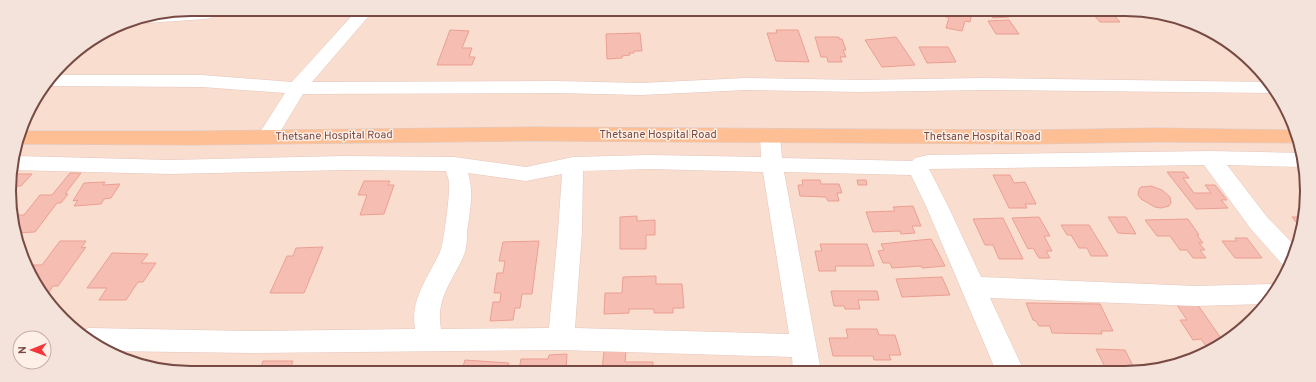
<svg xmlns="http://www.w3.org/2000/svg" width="1316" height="382" font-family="Overpass,sans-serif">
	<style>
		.residential { fill: #f9ddcf }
		.building { fill: #f6beb3; stroke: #eb9f92 }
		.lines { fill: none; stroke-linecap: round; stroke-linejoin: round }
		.minor-casing { stroke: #e5c6bd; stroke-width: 1 }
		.major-casing { stroke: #d9cccb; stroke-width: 1 }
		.minor { fill: #fff; fill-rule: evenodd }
		.major { fill: #ffbf95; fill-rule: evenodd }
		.labels { text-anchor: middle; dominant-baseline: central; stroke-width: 3; stroke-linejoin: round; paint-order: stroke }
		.street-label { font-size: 11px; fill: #774a44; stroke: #fff0e7 }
		.rim { fill: none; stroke: #774a44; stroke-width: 2 }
	</style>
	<rect width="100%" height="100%" fill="#feeade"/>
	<!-- residential -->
	<path class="residential" d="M191,9L1160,12L1226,40L1276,90L1303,155L1304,226L1283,282L1245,328L1195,359L1149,371L156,370L100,348L46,302L15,238L9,179L28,111L71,54L122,23Z"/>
	<!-- building -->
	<g class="building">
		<path d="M946,12H972L970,22L965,21L962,31L946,28L949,17H945Z"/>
		<path d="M989,12H1005L1009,17L993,18Z"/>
		<path d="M1091,12H1111L1120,22H1100Z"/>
		<path d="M1009,20L1019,34H996L988,21Z"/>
		<path d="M450,30L469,31L462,48H472L469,57H475L472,65H437Z"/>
		<path d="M776,30H798L809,62L776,61L767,33H777Z"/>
		<path d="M640,33L642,51H634V53H629L630,55L622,56V58L607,59L606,34Z"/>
		<path d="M815,37H839V39H842L846,50H843L846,57H840L842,62H828L827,57H821Z"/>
		<path d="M896,37L915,65L882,67L865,40Z"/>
		<path d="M919,47H948L956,62L927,63Z"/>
		<path d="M1167,172H1184L1189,178H1183L1194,193H1211L1205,185H1215L1227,200H1221L1228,208L1196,209Z"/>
		<path d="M70,173H81L65,194H68L61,203H57L35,232L15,233L13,220L18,215H24L40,195H52Z"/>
		<path d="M11,174H32L21,186H17L11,193L9,179Z"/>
		<path d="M993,175H1010L1014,183L1025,182L1036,204H1025L1027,208H1009Z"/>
		<path d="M802,180H820L821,184H839L842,193H837L839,201H828L826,197L800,196L798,185H803Z"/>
		<path d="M857,180H866L867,185H858Z"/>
		<path d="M364,181H390L388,185H394L384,214L360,215L367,195H358Z"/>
		<path d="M105,182L103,185L120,184L111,198L104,199L101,204L74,206L78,200L73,201L84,183Z"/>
		<path d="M1151,186L1162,190L1170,197L1171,203L1169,206L1161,208L1155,207L1141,199L1138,195L1139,189L1141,187Z"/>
		<path d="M913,206L921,226H912L915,233L901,234L900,231L873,232L866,212L895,211L893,207Z"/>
		<path d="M637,216V221L655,220V235H646V249H620V217Z"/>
		<path d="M1039,217L1050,236H1044L1052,251H1046L1050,258H1039L1033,248L1028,249L1012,218Z"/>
		<path d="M1108,217H1126L1136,234L1118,233Z"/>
		<path d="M1292,217H1304L1302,230Z"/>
		<path d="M1003,218L1023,259H999L993,245H985L973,219Z"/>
		<path d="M1188,219L1199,235H1197L1203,243H1199L1205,250H1200L1206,258H1193L1187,250H1180L1170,236H1157L1145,220Z"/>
		<path d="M1061,225H1089L1108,256H1091L1087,248H1079L1071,235H1067Z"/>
		<path d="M1235,238H1247L1262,258H1235L1222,241H1237Z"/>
		<path d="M931,239L945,266L922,268L921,266L892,268L890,263H883L878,251L884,250L881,244Z"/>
		<path d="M60,241H86L81,248L86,247L58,286H53L45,298L28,265H42Z"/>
		<path d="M539,241L532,294H522L520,308H515L513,320L490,321L493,302H500L501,293H494L497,273H503L505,261H499L503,242Z"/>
		<path d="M820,244H867L874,266H835L836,271H819L815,251H822Z"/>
		<path d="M323,247L304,293H270L287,256H293L296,248Z"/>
		<path d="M112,253L148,254L141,263H156L143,282H138L126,300H99L107,288H87Z"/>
		<path d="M656,276V284H682L684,308H673V313H654V309H629V313L604,314L605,293H622L623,277Z"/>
		<path d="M942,277L950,295L902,297L896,279Z"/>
		<path d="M831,291H877L879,300H858L860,309H845L844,306H834Z"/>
		<path d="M1195,301L1223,341L1209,350L1201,339L1193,340L1180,320H1187L1175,302Z"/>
		<path d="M1026,303L1100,304L1113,331H1101L1102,334L1052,333L1050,326H1039L1036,321L1033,320Z"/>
		<path d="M846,329H877L879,335H895L901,355H889L891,360H874L873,356H833L829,338H848Z"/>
		<path d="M1096,349L1125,350L1135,370L1106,369Z"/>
		<path d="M604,351H626L625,362H653V371L594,370H602Z"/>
		<path d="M567,354L566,370H519L521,359H548L549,355Z"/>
		<path d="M465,360L509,363L507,370H462Z"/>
		<path d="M263,361H293L290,370H260Z"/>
	</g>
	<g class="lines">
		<defs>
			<g id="minor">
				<path d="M200,9H217L211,18L205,19L147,23L141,22L140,19L183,11Z"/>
				<path d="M357,10H374L312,82L556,81L641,83L746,78L860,80L983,78L1269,82L1278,93L983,90L860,92L746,90L641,95L556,93L303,94L274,142L267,144L260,142L257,137L285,93L202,87L47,86L55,75H202L292,82Z"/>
				<path d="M770,129L777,131L780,136L782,158L912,161L915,158L928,155L1210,151L1302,153L1303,167L1227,165L1267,217L1296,247L1289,266L1283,265L1251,229L1204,165L929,169L948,206L981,277L1196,286L1273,284L1279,286L1264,304L1196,306L990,298L1024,371H996L926,206L911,175L784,172L821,371H793L792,357L561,350L250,353L106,351L100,348L80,331L89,328L250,331L415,329C410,299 428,278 440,252C444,243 450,194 449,183C449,179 447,175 446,171L344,170L170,174L12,170L16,156L170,160L344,156L454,157L526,167L573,157L649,155L761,157L760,136L763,131ZM649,169L763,172L789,334L575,328L582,232L583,171ZM468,173L526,181L562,174L558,232L549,328L441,329C435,296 455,279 465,252C467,245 467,237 467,231C470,212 474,192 468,173Z"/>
			</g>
			<path id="major" d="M532,127L1030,130L1158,128L1293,130L1298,143L1158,142L1030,144L532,141L194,145L19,144L22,131H194Z"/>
		</defs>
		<!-- minor casing -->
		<use href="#minor" class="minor-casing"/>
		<!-- major casing -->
		<use href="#major" class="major-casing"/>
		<!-- minor -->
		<use href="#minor" class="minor"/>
		<!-- major -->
		<use href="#major" class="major"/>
	</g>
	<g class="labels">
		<!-- street labels -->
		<g class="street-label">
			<text x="658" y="135">Thetsane Hospital Road</text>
			<text transform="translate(334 136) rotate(-1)">Thetsane Hospital Road</text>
			<text x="982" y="137">Thetsane Hospital Road</text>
		</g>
	</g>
	<!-- crop -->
	<path d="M0 0H1316V382H0ZM191 16H1125A175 175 0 0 1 1300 191V191A175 175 0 0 1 1125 366H191A175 175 0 0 1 16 191V191A175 175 0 0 1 191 16Z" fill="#f4e3da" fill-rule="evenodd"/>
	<path class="rim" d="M191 16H1125A175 175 0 0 1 1300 191V191A175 175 0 0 1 1125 366H191A175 175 0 0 1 16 191V191A175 175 0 0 1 191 16Z"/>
	<!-- north arrow -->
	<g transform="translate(32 350) rotate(269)"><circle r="19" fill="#fff0e7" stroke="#c9aea6"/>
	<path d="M0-3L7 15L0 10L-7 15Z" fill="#f53739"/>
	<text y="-6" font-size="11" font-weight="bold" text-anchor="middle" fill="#774a44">N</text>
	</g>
</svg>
